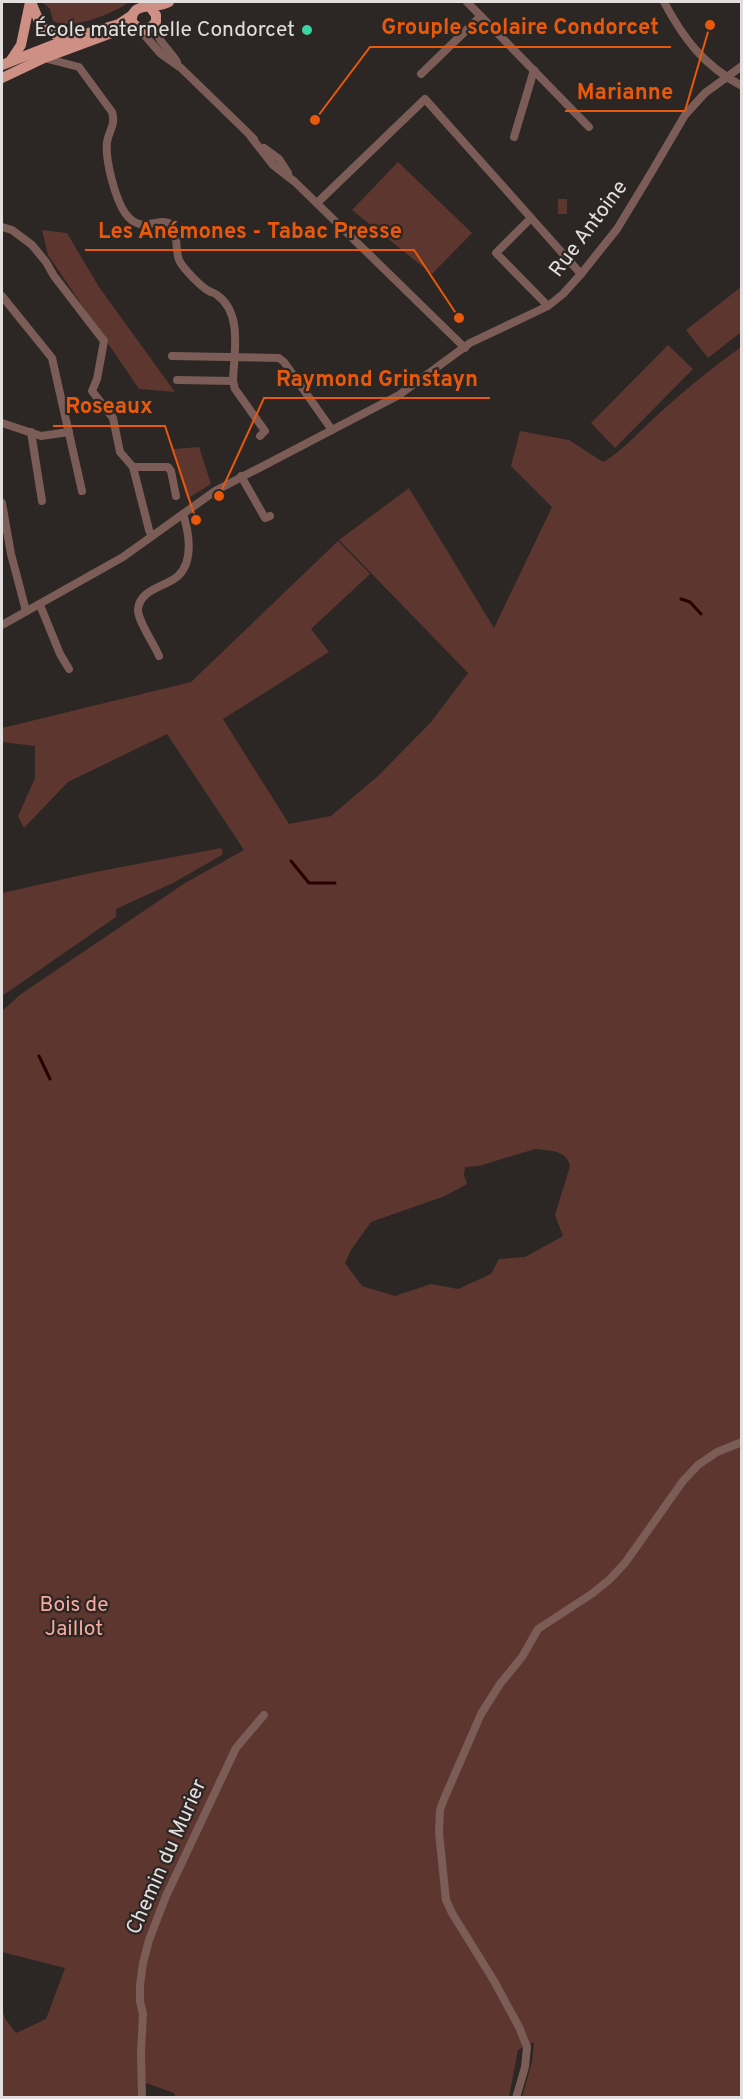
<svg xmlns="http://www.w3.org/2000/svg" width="743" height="2099" font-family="Overpass,sans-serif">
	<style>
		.green { fill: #5c362f; fill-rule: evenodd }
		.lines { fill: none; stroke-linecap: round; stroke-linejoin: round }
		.stream { stroke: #2a0000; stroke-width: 3 }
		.minor { stroke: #7b5c56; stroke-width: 8 }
		.major { stroke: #ce8f84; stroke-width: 10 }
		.poi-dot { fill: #3bd4a4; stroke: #2c2624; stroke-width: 2 }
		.labels { text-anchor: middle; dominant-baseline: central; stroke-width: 4.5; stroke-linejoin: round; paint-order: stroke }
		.poi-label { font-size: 21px; fill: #e3dfde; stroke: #2c2624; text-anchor: end }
		.street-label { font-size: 21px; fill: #e3dfde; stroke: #2c2624 }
		.park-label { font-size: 21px; fill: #fbaa9b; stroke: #2c2624 }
		.leader { fill: none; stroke: #e8590c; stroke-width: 2 }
		.callout-dot { fill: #e8590c; stroke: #2c2624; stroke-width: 2 }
		.callout-label { font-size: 22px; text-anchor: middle; font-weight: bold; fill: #e8590c; stroke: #2c2624; stroke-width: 4.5; stroke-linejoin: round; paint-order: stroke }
	</style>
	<rect width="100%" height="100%" fill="#2c2624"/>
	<!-- green -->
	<g class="green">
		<path d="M42,2H127L128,3C111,14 71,31 53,21L50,9Z"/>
		<path d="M398,162L472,233L432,274L352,210Z"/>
		<rect x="558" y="199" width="9" height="15"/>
		<path d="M42,230L67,233L99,287L175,392L139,389L48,255Z"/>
		<path d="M741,287V332L708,358L686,330Z"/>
		<path d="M668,345L693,369L615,448L591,423Z"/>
		<path d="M741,347V2097H522L532,2062L534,2042L518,2050L509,2097L176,2098L174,2093L143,2082L142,2097H2V2011L6,2020L16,2033L46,2019L65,1968L2,1952V1011L21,994L185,883L244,850L167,734L68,782L24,828L18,816L35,778V746L2,742V728L191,682L338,541L370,574L311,629L329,652L223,719L289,824L331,816L379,775L431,722L468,673L339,540L409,488L494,628L552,507L511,466L520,431L569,440L603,462C622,451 636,435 652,420C680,394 710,369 741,347ZM535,1149C549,1151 566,1149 570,1166L555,1215L563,1236L525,1257L499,1259L491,1274L458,1289L431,1284L395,1296L362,1286L345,1263L351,1250L371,1222L445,1196L467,1184L464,1175L465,1167L479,1166Z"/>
		<path d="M199,447L211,484L187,499L173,449Z"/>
		<path d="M221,848L223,851L222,855L173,883L116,909V917L2,996V893L95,872Z"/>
	</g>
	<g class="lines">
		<!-- stream -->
		<g class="stream">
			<path d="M681,599L690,602L701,614"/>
			<path d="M291,861L309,883H335"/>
			<path d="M39,1056L50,1079"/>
		</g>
		<!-- minor -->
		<g class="minor">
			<path d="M467,2L589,127"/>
			<path d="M664,2C683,38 704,66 742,86"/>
			<path d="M154,25C158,42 168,48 177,62"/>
			<path d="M140,30L161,54L181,68L254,139"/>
			<path d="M44,58L79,67L112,112C116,125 109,130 107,142C105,160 115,198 125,213C141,236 158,216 171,224C179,229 174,252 180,262C184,269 202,288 209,291C214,294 212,291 217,295C243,313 234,353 233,381L235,389L265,431L260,436"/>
			<path d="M421,74L481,16"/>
			<path d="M251,137L273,165L295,182L465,348"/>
			<path d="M514,137L534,70"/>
			<path d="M264,148L279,159L288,173"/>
			<path d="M317,203L425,99L581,274"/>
			<path d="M531,218L496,253L548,306"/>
			<path d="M2,227L12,230L32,245L46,262L54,276L104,341L97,379L92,391L113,418L120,452L133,467L149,530L152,536"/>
			<path d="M2,296L52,358L82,491"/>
			<path d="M172,356L279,358L284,362L332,430"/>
			<path d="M177,380L233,381"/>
			<path d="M2,423L41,436L69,432"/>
			<path d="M31,432L42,501"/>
			<path d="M133,467H168L171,471L176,496"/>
			<path d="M241,476L265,518L270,516"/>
			<path d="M2,503L11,554L26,611"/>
			<path d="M40,605L60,654L69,669"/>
			<path d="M2,625L123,557L215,491L399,395L470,343L548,306L563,294L581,274L617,229L651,173L685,115L705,93L742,66"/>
			<path d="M159,656C154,644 138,621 138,610C139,589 166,587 178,576C194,561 189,532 183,514"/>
			<path d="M142,2098L141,2052L143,2014L140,2001V1985L143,1963L149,1940L166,1896L236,1748L264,1715"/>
			<path d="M516,2098L525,2067L527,2047L519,2027L494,1981L452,1913L446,1900L439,1832L440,1810L444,1799L481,1714L500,1684L522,1657L538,1629L593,1593L610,1579L625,1563L683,1481L698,1465L717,1452L742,1442"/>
		</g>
		<!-- major -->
		<g class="major">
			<path d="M31,2L41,26L56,35L70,38"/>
			<path d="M150,7L156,15V22L148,30H140L132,22C130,0 156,10 169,2"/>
			<path d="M11,60L21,45L30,2"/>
			<path d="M2,65L71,38L119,24L131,16"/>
			<path d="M2,78L44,58L133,25"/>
		</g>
	</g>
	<!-- markers -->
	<circle class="poi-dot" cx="307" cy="30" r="6"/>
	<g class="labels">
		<!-- poi labels -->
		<g class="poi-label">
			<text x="295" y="30">École maternelle Condorcet</text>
		</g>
		<!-- street labels -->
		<g class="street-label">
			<text transform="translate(589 229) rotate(-53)">Rue Antoine</text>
			<text transform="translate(167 1857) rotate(-66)">Chemin du Murier</text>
		</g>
		<!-- park labels -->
		<g class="park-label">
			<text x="74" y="1605">Bois de<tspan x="74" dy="24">Jaillot</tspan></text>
		</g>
	</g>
	<!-- callouts -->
	<path class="leader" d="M315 120L370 47H671M710 25L685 111H565M459 318L414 250H85M219 496L264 398H490M196 520L165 426H53"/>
	<g class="callout-dot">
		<circle cx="315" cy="120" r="6"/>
		<circle cx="710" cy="25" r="6"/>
		<circle cx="459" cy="318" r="6"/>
		<circle cx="219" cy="496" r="6"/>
		<circle cx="196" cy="520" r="6"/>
	</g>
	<g class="callout-label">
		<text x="520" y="34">Grouple scolaire Condorcet</text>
		<text x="625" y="99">Marianne</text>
		<text x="250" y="238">Les Anémones - Tabac Presse</text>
		<text x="377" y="386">Raymond Grinstayn</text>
		<text x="109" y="413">Roseaux</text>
	</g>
	<!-- border -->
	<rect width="743" height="2099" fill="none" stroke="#e3dfde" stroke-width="6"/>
</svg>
